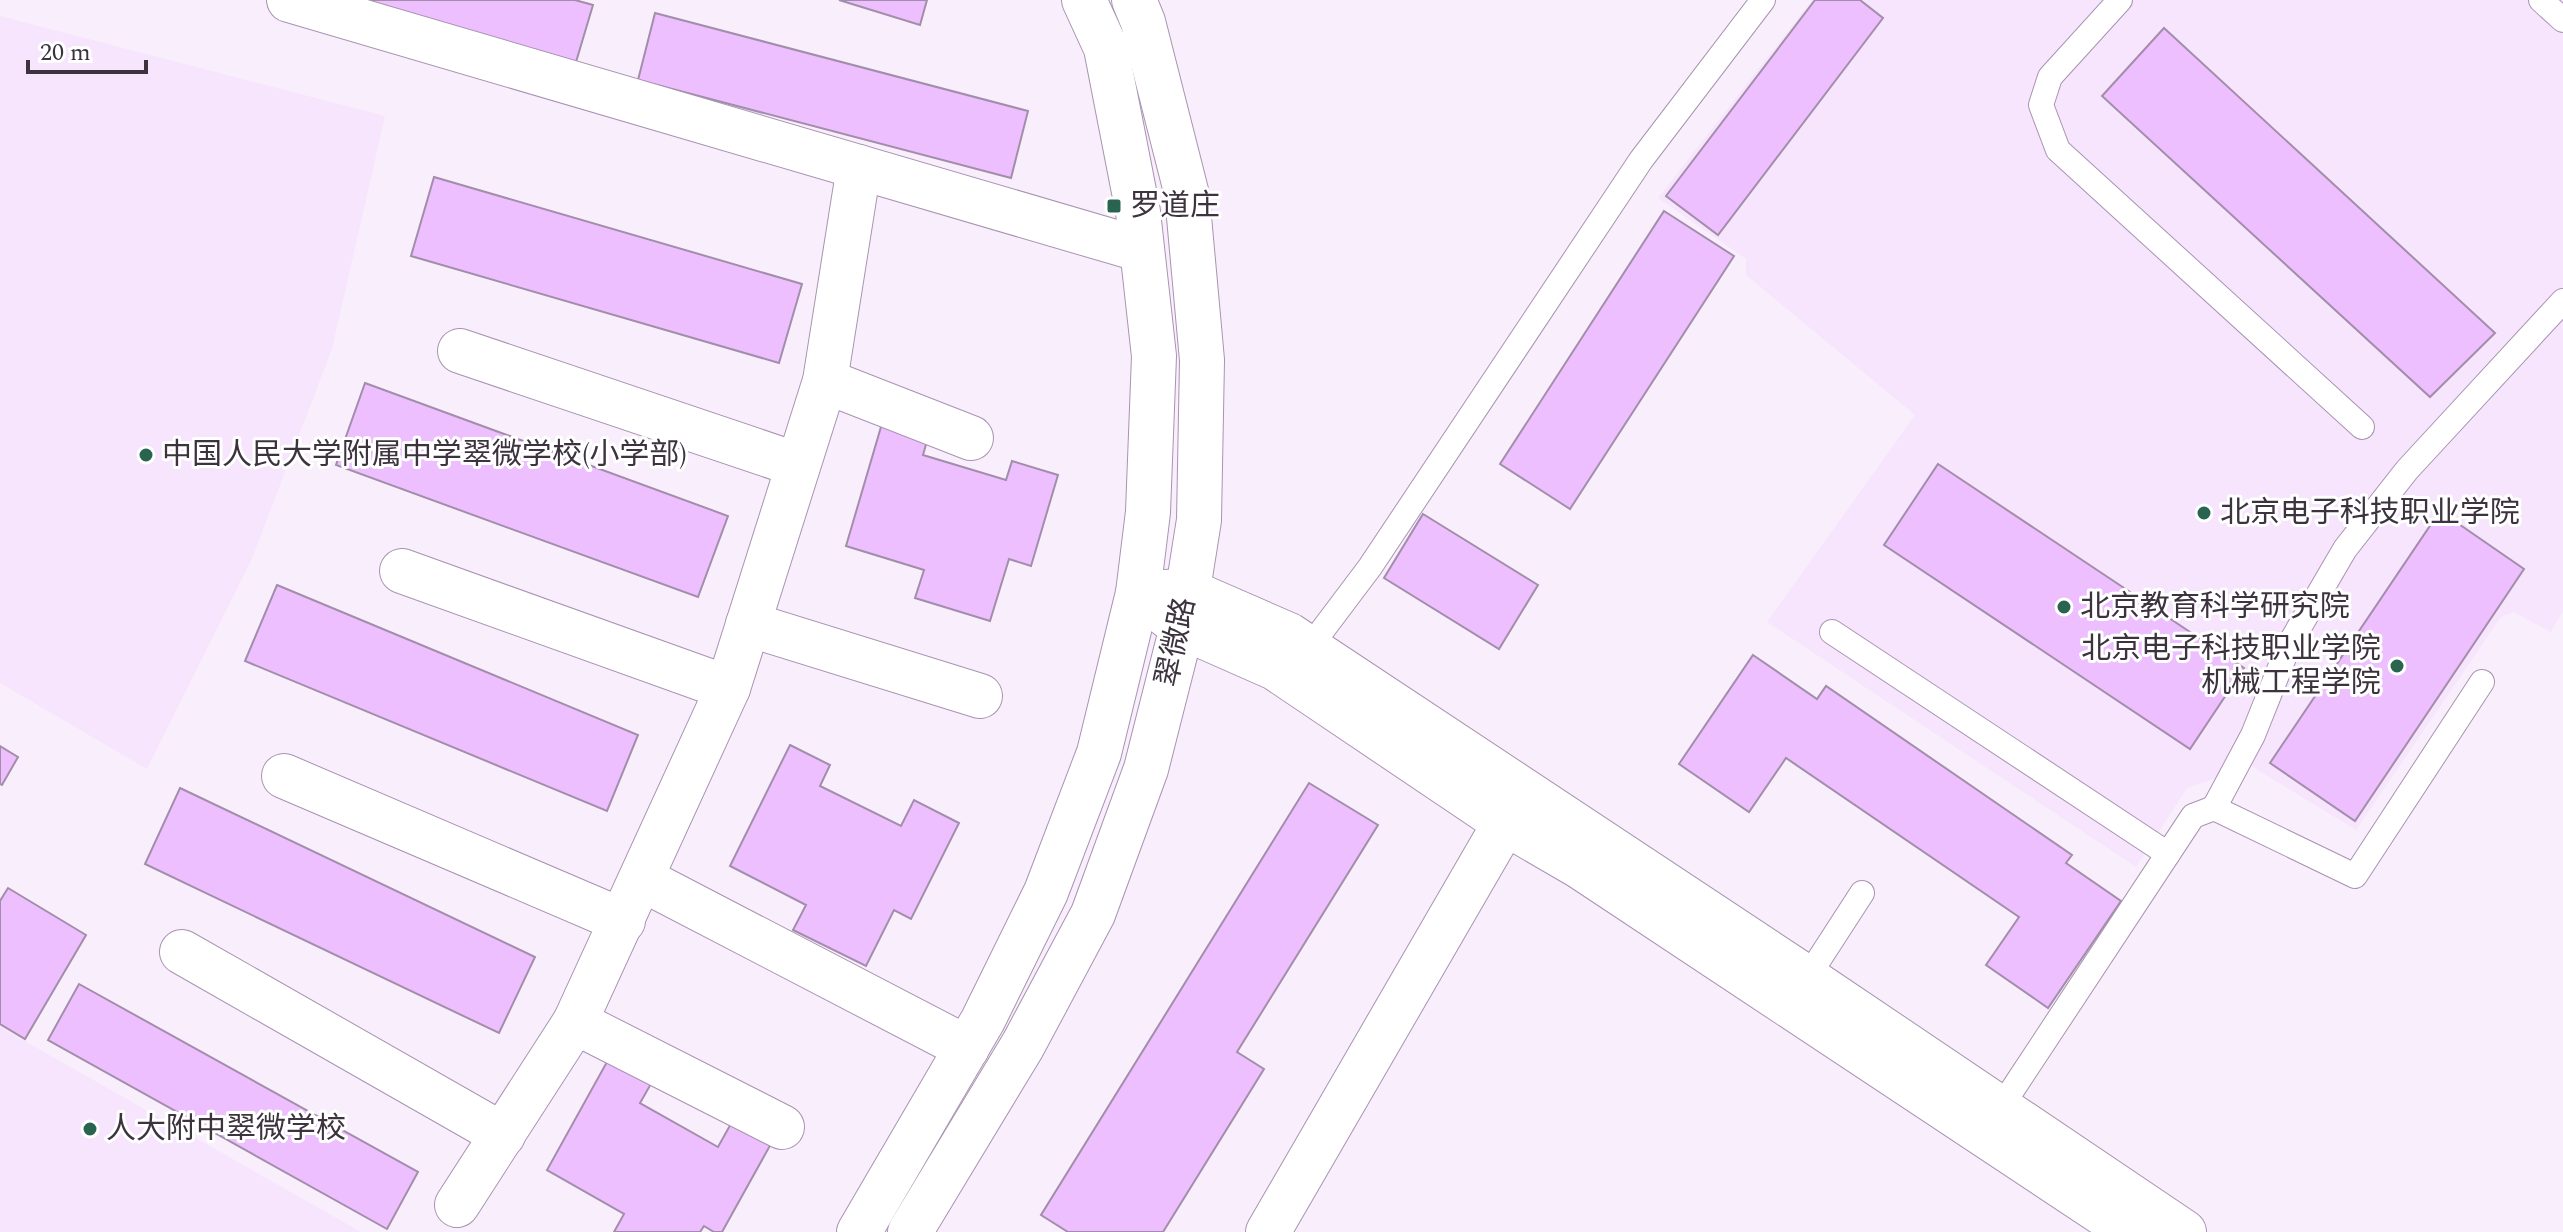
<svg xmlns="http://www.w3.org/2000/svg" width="2563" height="1232" font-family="Spectral,'Noto Sans SC',serif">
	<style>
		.built { fill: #f6e5fc }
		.building { fill: #eebfff; stroke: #a28daa; stroke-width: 2 }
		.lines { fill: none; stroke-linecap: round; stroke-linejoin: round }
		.lane-casing { stroke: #a993b1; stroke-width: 26 }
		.street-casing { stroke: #a993b1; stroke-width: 46 }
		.secondary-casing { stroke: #a993b1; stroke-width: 46 }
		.lane { stroke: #fff; stroke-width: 24 }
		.street { stroke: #fff; stroke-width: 44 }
		.secondary { stroke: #fff; stroke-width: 44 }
		.poi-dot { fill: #28644f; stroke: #fff; stroke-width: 3 }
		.labels { text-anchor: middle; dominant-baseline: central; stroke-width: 6; stroke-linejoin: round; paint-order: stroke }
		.poi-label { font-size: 30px; fill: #3c333f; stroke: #fff; text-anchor: start }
		.street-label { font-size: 30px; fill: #3c333f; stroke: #fff }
	</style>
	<rect width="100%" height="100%" fill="#f9effc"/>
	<!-- built -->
	<g class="built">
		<path d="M1812,0H2563V611L2551,632L2513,612L2501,617L2356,830L2251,766L2187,788L2136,867L1767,622L1915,415L1746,275V259L1658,198Z"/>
		<path d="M0,16L385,116L332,349L251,561L147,769L0,683Z"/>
		<path d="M0,1027L361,1232H0Z"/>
	</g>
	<!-- building -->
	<g class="building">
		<path d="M365,0H575L593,5L576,62Z"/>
		<path d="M839,0H927L920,25Z"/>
		<path d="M1815,0H1860L1883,18L1718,235L1666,196Z"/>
		<path d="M655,13L1028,111L1011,178L638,80Z"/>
		<path d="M2164,28L2495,333L2430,397L2102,96Z"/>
		<path d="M434,177L802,284L779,363L411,256Z"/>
		<path d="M1664,211L1734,256L1570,509L1500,464Z"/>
		<path d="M365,383L728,516L698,597L336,465Z"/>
		<path d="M883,420L929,434L923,455L1006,480L1012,461L1058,475L1031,566L1009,559L990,621L915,598L924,570L846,546Z"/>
		<path d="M1938,464L2244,668L2190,749L1884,545Z"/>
		<path d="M2440,511L2524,569L2355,821L2270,763Z"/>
		<path d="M1423,514L1538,585L1499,649L1384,578Z"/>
		<path d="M277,585L638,735L607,811L245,661Z"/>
		<path d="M1753,655L1817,699L1826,686L2072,855L2066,863L2121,901L2048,1008L1986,965L2019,917L1786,758L1749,812L1679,764Z"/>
		<path d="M790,745L830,765L820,786L901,826L914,800L959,823L911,919L894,910L866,966L793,930L806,905L730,866Z"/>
		<path d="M0,746L18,757L2,785L0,784Z"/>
		<path d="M1309,783L1378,825L1237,1052L1264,1069L1163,1232H1068L1041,1215Z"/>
		<path d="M180,788L535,957L499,1033L145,864Z"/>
		<path d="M8,888L86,935L25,1039L0,1024V901Z"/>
		<path d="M79,984L418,1172L387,1229L48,1040Z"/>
		<path d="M613,1051L656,1075L640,1103L718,1147L733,1120L772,1142L722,1232H714L704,1226L700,1232H614L624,1214L547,1170Z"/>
	</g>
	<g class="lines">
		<defs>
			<g id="lane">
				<path d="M2120,0L2050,77L2041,105L2058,150L2362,427"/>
				<path d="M2541,0L2563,20"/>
				<path d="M1832,632L2168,854"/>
				<path d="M1309,648L1370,567L1641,160L1763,0"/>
				<path d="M2214,808L2253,735L2289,645L2345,549L2407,470L2563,301"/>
				<path d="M1807,978L1862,893"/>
				<path d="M2001,1107L2193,816L2214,808L2355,876L2482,682"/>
			</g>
			<g id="street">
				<path d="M289,0L1142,250"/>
				<path d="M460,351L798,465"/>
				<path d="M825,381L971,438"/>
				<path d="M402,571L728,688"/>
				<path d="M1138,593L1188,591L1289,635L1807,978L2184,1232"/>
				<path d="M1152,604L1182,627L1275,668L1505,823L1579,866L2131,1232"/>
				<path d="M748,624L980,696"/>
				<path d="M284,776L623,921"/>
				<path d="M642,879L967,1048"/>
				<path d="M182,952L503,1135"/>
				<path d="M575,1022L782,1127"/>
				<path d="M457,1205L575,1022L728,688L825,381L859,167"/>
				<path d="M1268,1232L1505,823L1521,800"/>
			</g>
			<g id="secondary">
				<path d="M859,1232L983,1020L1046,892L1099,753L1138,593L1148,512L1154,356L1138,212L1106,48L1084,0"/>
				<path d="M910,1232L1023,1045L1093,914L1146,769L1182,627L1199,520L1202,360L1187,195L1143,22L1134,0"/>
			</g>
		</defs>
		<!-- lane casing -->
		<use href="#lane" class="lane-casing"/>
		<!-- street casing -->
		<use href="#street" class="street-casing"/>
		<!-- secondary casing -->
		<use href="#secondary" class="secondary-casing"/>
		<!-- lane -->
		<use href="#lane" class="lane"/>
		<!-- street -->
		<use href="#street" class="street"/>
		<!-- secondary -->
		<use href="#secondary" class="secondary"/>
	</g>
	<!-- markers -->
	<g class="poi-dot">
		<rect x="1106" y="198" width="16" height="16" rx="4"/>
		<circle cx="146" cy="455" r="8"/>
		<circle cx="2204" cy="513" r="8"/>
		<circle cx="2064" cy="607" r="8"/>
		<circle cx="2397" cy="666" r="8"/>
		<circle cx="90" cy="1129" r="8"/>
	</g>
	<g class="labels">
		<!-- poi labels -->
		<g class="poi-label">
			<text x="1130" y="206">罗道庄</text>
			<text x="162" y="455">中国人民大学附属中学翠微学校(小学部)</text>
			<text x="2220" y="513">北京电子科技职业学院</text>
			<text x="2080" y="607">北京教育科学研究院</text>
			<text x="2381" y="649" text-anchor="end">北京电子科技职业学院<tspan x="2381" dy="34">机械工程学院</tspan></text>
			<text x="106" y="1129">人大附中翠微学校</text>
		</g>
		<!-- street labels -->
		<g class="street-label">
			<text transform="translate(1176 642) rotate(-78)">翠微路</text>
		</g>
	</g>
	<!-- scale -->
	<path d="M28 60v12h118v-12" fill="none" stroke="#3c333f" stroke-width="4"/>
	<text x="40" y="60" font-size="24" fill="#3c333f" stroke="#ffffff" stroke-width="6" paint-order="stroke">20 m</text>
</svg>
